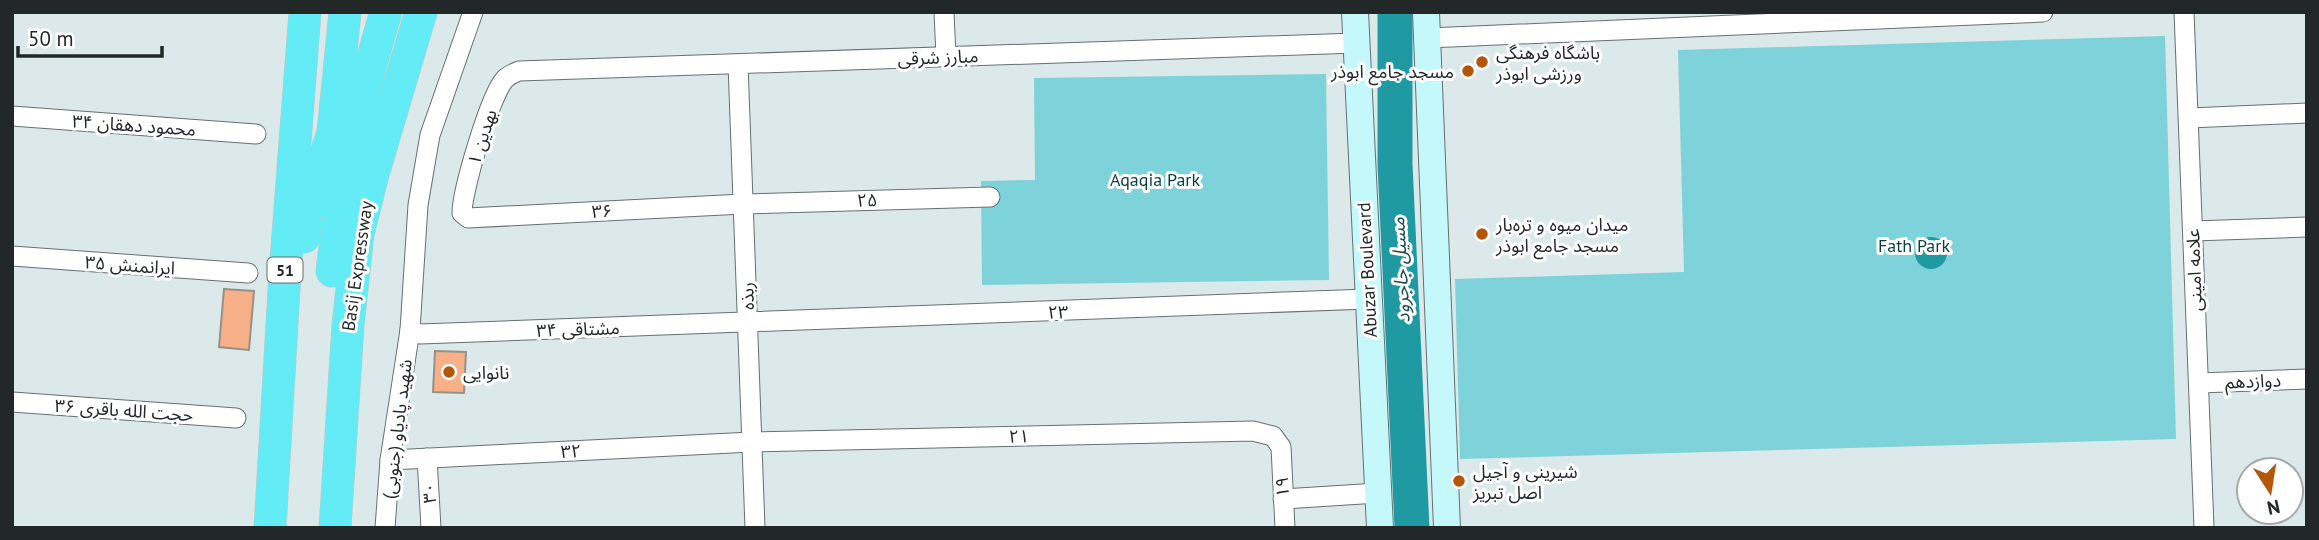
<svg xmlns="http://www.w3.org/2000/svg" width="2319" height="540" font-family="'PT Sans','Noto Sans Arabic',sans-serif">
	<style>
		.green { fill: #7dd3d9 }
		.water { fill: #209aa2 }
		.lines { fill: none; stroke-linecap: round; stroke-linejoin: round }
		.river { stroke: #209aa2; stroke-width: 35 }
		.building { fill: #f8b088; stroke: #988f89; stroke-width: 2 }
		.minor-casing { stroke: #657071; stroke-width: 21 }
		.secondary-casing { stroke: #657071; stroke-width: 28 }
		.trunk-casing { stroke: #c6c7c7; stroke-width: 33 }
		.minor { stroke: #fff; stroke-width: 19 }
		.secondary { stroke: #c5f8fb; stroke-width: 26 }
		.trunk { stroke: #64ecf6; stroke-width: 32 }
		.poi-dot { fill: #b45509; stroke: #fff; stroke-width: 2.5 }
		.labels { text-anchor: middle; dominant-baseline: central; stroke-width: 6; stroke-linejoin: round; paint-order: stroke }
		.shield { fill: #fff; stroke: #646868; stroke-width: 2 }
		.shield-label { font-size: 16px; font-weight: bold; fill: #222727 }
		.poi-label { font-size: 18px; fill: #222727; stroke: #fff; text-anchor: start }
		.street-label { font-size: 18px; fill: #222727; stroke: #fff }
		.park-label { font-size: 18px; fill: #0a3f42; stroke: #fff }
		.water-label { font-size: 19px; font-style: italic; fill: #1c4c50; stroke: #fff }
	</style>
	<rect width="100%" height="100%" fill="#dce9ea"/>
	<!-- green -->
	<g class="green">
		<path d="M2165,36L2176,439L1460,459L1455,279L1684,272L1678,50Z"/>
		<path d="M1326,74L1329,280L982,285L981,181L1035,180L1034,78Z"/>
	</g>
	<!-- water -->
	<circle class="water" cx="1931" cy="253" r="16"/>
	<g class="lines">
		<!-- river -->
		<path class="river" d="M1395,12V164L1412,528"/>
	</g>
	<!-- building -->
	<g class="building">
		<path d="M224,289L254,291L249,350L219,347Z"/>
		<path d="M435,351L466,352L464,393L433,392Z"/>
	</g>
	<g class="lines">
		<defs>
			<g id="minor">
				<path d="M944,12L946,57"/>
				<path d="M2184,12L2204,528"/>
				<path d="M1428,38L2043,12"/>
				<path d="M738,64L755,528"/>
				<path d="M12,116L256,134"/>
				<path d="M2189,118L2307,113"/>
				<path d="M990,197L743,204L468,218L462,213C462,191 490,95 505,79C508,76 514,73 519,71L1357,43"/>
				<path d="M2193,231L2307,227"/>
				<path d="M12,256L248,273"/>
				<path d="M410,330L420,334L1368,299"/>
				<path d="M2199,383L2307,379"/>
				<path d="M12,402L236,418"/>
				<path d="M427,458L431,528"/>
				<path d="M390,460L752,442L1253,431L1273,436L1281,447L1285,528"/>
				<path d="M1283,499L1378,493"/>
				<path d="M385,528L390,460L410,330L418,205L430,135L473,12"/>
			</g>
			<g id="secondary">
				<path d="M1355,12L1380,528"/>
				<path d="M1426,12L1447,528"/>
			</g>
			<g id="trunk">
				<path d="M304,237L306,216L333,132L345,12"/>
				<path d="M332,271C342,183 360,97 386,12"/>
				<path d="M270,528L285,273L305,12"/>
				<path d="M335,528L348,325L358,234L373,174L421,12"/>
			</g>
		</defs>
		<!-- minor casing -->
		<use href="#minor" class="minor-casing"/>
		<!-- secondary casing -->
		<use href="#secondary" class="secondary-casing"/>
		<!-- trunk casing -->
		<use href="#trunk" class="trunk-casing"/>
		<!-- minor -->
		<use href="#minor" class="minor"/>
		<!-- secondary -->
		<use href="#secondary" class="secondary"/>
		<!-- trunk -->
		<use href="#trunk" class="trunk"/>
	</g>
	<!-- markers -->
	<g class="poi-dot">
		<circle cx="1482" cy="62" r="7"/>
		<circle cx="1468" cy="71" r="7"/>
		<circle cx="1482" cy="234" r="7"/>
		<circle cx="449" cy="372" r="7"/>
		<circle cx="1459" cy="481" r="7"/>
	</g>
	<g class="labels">
		<!-- shield labels -->
		<rect class="shield" x="267.5" y="257.5" width="35" height="25" rx="5"/>
		<g class="shield-label">
			<text x="285" y="270">51</text>
		</g>
		<!-- poi labels -->
		<g class="poi-label">
			<text x="1496" y="52">باشگاه فرهنگی<tspan x="1496" dy="21">ورزشی ابوذر</tspan></text>
			<text x="1454" y="71" text-anchor="end">مسجد جامع ابوذر</text>
			<text x="1496" y="224">میدان میوه و تره‌بار<tspan x="1496" dy="21">مسجد جامع ابوذر</tspan></text>
			<text x="463" y="372">نانوایی</text>
			<text x="1473" y="471">شیرینی و آجیل<tspan x="1473" dy="21">اصل تبریز</tspan></text>
		</g>
		<!-- street labels -->
		<g class="street-label">
			<text transform="translate(938 57) rotate(-2)">مبارز شرقی</text>
			<text transform="translate(134 125) rotate(4)">محمود دهقان ۳۴</text>
			<text transform="translate(482 137) rotate(-72)">بهدین ۱</text>
			<text transform="translate(867 200) rotate(-2)">۲۵</text>
			<text transform="translate(602 211) rotate(-3)">۳۶</text>
			<text transform="translate(130 265) rotate(4)">ایرانمنش ۳۵</text>
			<text transform="translate(357 266) rotate(-82)">Basij Expressway</text>
			<text transform="translate(1367 270) rotate(-93)">Abuzar Boulevard</text>
			<text transform="translate(2194 270) rotate(-92)">علامه امینی</text>
			<text transform="translate(747 296) rotate(-92)">ربذه</text>
			<text transform="translate(1058 312) rotate(-2)">۲۳</text>
			<text transform="translate(578 329) rotate(-2)">۳۴ مشتاقی</text>
			<text transform="translate(2253 381) rotate(-2)">دوازدهم</text>
			<text transform="translate(124 410) rotate(4)">حجت الله باقری ۳۶</text>
			<text transform="translate(397 429) rotate(-83)">شهید پادیاو (جنوبی)</text>
			<text transform="translate(1019 436) rotate(-1)">۲۱</text>
			<text transform="translate(571 451) rotate(-3)">۳۲</text>
			<text transform="translate(1282 487) rotate(-93)">۱۹</text>
			<text transform="translate(429 493) rotate(-93)">۳۰</text>
		</g>
		<!-- park labels -->
		<g class="park-label">
			<text x="1155" y="179">Aqaqia Park</text>
			<text x="1914" y="245">Fath Park</text>
		</g>
		<!-- water labels -->
		<g class="water-label">
			<text transform="translate(1400 270) rotate(-93)">مسیل جاجرود</text>
		</g>
	</g>
	<!-- border -->
	<rect width="2319" height="540" fill="none" stroke="#222727" stroke-width="28"/>
	<!-- north arrow -->
	<g transform="translate(2270 491) rotate(168)"><circle r="33" fill="#ffffff" stroke="#a7a9a9" stroke-width="2"/>
	<path d="M0-5L12 26L0 18L-12 26Z" fill="#b45509"/>
	<text y="-10" font-size="19" font-weight="bold" text-anchor="middle" fill="#222727">N</text>
	</g>
	<!-- scale -->
	<path d="M18 46v10h144v-10" fill="none" stroke="#222727" stroke-width="3.5"/>
	<text x="28" y="46" font-size="21" fill="#222727" stroke="#ffffff" stroke-width="5" paint-order="stroke">50 m</text>
</svg>
